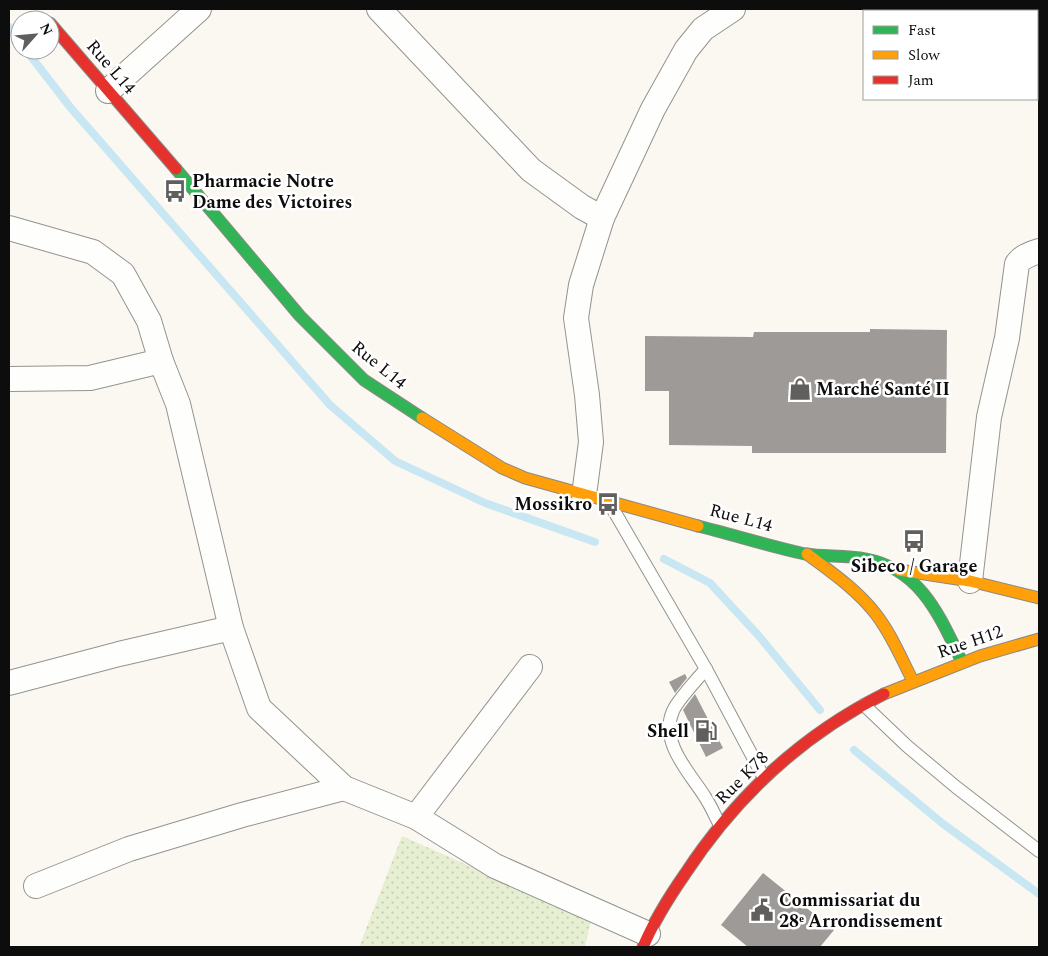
<svg xmlns="http://www.w3.org/2000/svg" width="1048" height="956" font-family="Spectral,serif">
	<style>
		.grass { fill: url(#grass-dots) }
		.lines { fill: none; stroke-linecap: round; stroke-linejoin: round }
		.stream { stroke: #c9e7f3; stroke-width: 8 }
		.building { fill: #9e9a97 }
		.lane-casing { stroke: #949390; stroke-width: 14 }
		.street-casing { stroke: #949390; stroke-width: 26 }
		.fast-casing { stroke: #8b8986; stroke-width: 13 }
		.slow-casing { stroke: #8b8986; stroke-width: 13 }
		.jam-casing { stroke: #8b8986; stroke-width: 13 }
		.lane { stroke: #fefefd; stroke-width: 12 }
		.street { stroke: #fefefd; stroke-width: 24 }
		.fast { stroke: #30b455; stroke-width: 11 }
		.slow { stroke: #ff9f0a; stroke-width: 11 }
		.jam { stroke: #e5322d; stroke-width: 11 }
		.labels { text-anchor: middle; dominant-baseline: central; stroke-width: 5; stroke-linejoin: round; paint-order: stroke }
		.street-label { font-size: 18px; fill: #0d0d0d; stroke: #fff }
		.poi-label { font-size: 18px; font-weight: bold; fill: #0d0d0d; stroke: #fff; text-anchor: start }
	</style>
	<defs>
		<pattern id="grass-dots" width="8" height="8" patternUnits="userSpaceOnUse" patternTransform="scale(1.25)"><rect width="8" height="8" fill="#e6efd1"/><path d="M2 2h.1M6 6h.1" fill="none" stroke="#c4ccb2" stroke-width="1.8" stroke-linecap="round"/></pattern>
	</defs>
	<rect width="100%" height="100%" fill="#fbf8f1"/>
	<!-- grass -->
	<path class="grass" d="M402,836L591,920L585,947H359Z"/>
	<g class="lines">
		<!-- stream -->
		<g class="stream">
			<path d="M9,27L20,42"/>
			<path d="M26,50L70,107L330,405L395,461L485,503L595,542"/>
			<path d="M664,559L710,583L758,635L820,710"/>
			<path d="M854,750L942,823L1039,894"/>
		</g>
	</g>
	<!-- building -->
	<g class="building">
		<path d="M870,329L947,330L946,453H752V446L669,445V391H645V336L753,337L754,332H870Z"/>
		<path d="M685,674L687,678L675,693L669,682Z"/>
		<path d="M695,694L723,748L706,757L683,710Z"/>
		<path d="M763,873L834,930L820,947H748L721,925Z"/>
	</g>
	<g class="lines">
		<defs>
			<g id="lane">
				<path d="M610,504L706,669L764,778"/>
				<path d="M706,669C698,678 677,701 673,711C659,742 690,773 705,797C711,806 715,816 720,825"/>
				<path d="M864,705L907,746L956,787L1039,851"/>
			</g>
			<g id="street">
				<path d="M379,9L531,170L582,207L602,218"/>
				<path d="M108,91L199,9"/>
				<path d="M9,228L93,252L123,274L149,321L161,361L178,404L231,628"/>
				<path d="M9,379L90,378L161,361"/>
				<path d="M584,495L591,442L587,395L576,318L581,285L602,218L653,109L686,50L703,29L733,9"/>
				<path d="M970,581L989,417L1007,338L1017,264C1022,256 1031,254 1039,251"/>
				<path d="M9,683L119,654L231,628L259,708L344,788L416,817L495,866L648,934"/>
				<path d="M416,817L530,667"/>
				<path d="M36,886L129,849L242,815L344,788"/>
			</g>
			<g id="fast">
				<path d="M176,169L300,316L364,380L422,418"/>
				<path d="M698,526C734,535 769,546 805,554C825,557 846,555 866,559C921,569 940,617 962,662"/>
			</g>
			<g id="slow">
				<path d="M422,418L502,468L525,478L698,526"/>
				<path d="M807,554C831,572 856,589 875,613C891,633 901,658 913,681"/>
				<path d="M899,570L970,581L1039,598"/>
				<path d="M884,694L980,656L1039,639"/>
			</g>
			<g id="jam">
				<path d="M50,23L176,169"/>
				<path d="M643,947C654,921 669,897 685,874C735,798 802,735 884,694"/>
			</g>
		</defs>
		<!-- lane casing -->
		<use href="#lane" class="lane-casing"/>
		<!-- street casing -->
		<use href="#street" class="street-casing"/>
		<!-- fast casing -->
		<use href="#fast" class="fast-casing"/>
		<!-- slow casing -->
		<use href="#slow" class="slow-casing"/>
		<!-- jam casing -->
		<use href="#jam" class="jam-casing"/>
		<!-- lane -->
		<use href="#lane" class="lane"/>
		<!-- street -->
		<use href="#street" class="street"/>
		<!-- fast -->
		<use href="#fast" class="fast"/>
		<!-- slow -->
		<use href="#slow" class="slow"/>
		<!-- jam -->
		<use href="#jam" class="jam"/>
	</g>
	<!-- icons -->
	<defs>
		<symbol id="bus-bare" viewBox="-9 -9 18 18"><path d="M-5-6H5V4H4V6H2V4H-2V6H-4V4H-5ZM-3.5-4V0h7V-4ZM-3.5 1.2v1.5H-2V1.2ZM2 1.2v1.5H3.5V1.2Z" fill="#605f5d" stroke="#fff" stroke-width="2.5" paint-order="stroke"/></symbol>
		<symbol id="shop-bare" viewBox="-9 -9 18 18"><path d="M-5-2.5h2.3a2.7 3.5 0 0 1 5.4 0H5L5.5 6h-11ZM-1.5-2.5h3a1.5 2.3 0 0 0-3 0Z" fill="#605f5d" stroke="#fff" stroke-width="2.5" paint-order="stroke"/></symbol>
		<symbol id="fuel-bare" viewBox="-9 -9 18 18"><path d="M-5.5-6h7V0h2V4h1.3V-2.5L3-4.5l.8-.8L6-3V5H2.5V1h-1V6h-7ZM-4.2-4.7v3.2H.2V-4.7Z" fill="#605f5d" stroke="#fff" stroke-width="2.5" paint-order="stroke"/></symbol>
		<symbol id="civic-bare" viewBox="-9 -9 18 18"><path d="M-.6-6.5H3V-4.5H.6V-3L4-1V1h2V6H-6V1h2V-1L-.6-3ZM-1.2 2.5V6h2.4V2.5Z" fill="#605f5d" stroke="#fff" stroke-width="2.5" paint-order="stroke"/></symbol>
	</defs>
	<g fill-rule="evenodd">
		<use href="#bus-bare" x="159" y="175" width="32" height="32"/>
		<use href="#shop-bare" x="784" y="373" width="32" height="32"/>
		<use href="#bus-bare" x="592" y="488" width="32" height="32"/>
		<use href="#bus-bare" x="898" y="525" width="32" height="32"/>
		<use href="#fuel-bare" x="690" y="715" width="32" height="32"/>
		<use href="#civic-bare" x="746" y="894" width="32" height="32"/>
	</g>
	<g class="labels">
		<!-- street labels -->
		<g class="street-label">
			<text transform="translate(111 67) rotate(49)">Rue L14</text>
			<text transform="translate(379 365) rotate(39)">Rue L14</text>
			<text transform="translate(741 518) rotate(15)">Rue L14</text>
			<text transform="translate(970 642) rotate(-19)">Rue H12</text>
			<text transform="translate(742 778) rotate(-45)">Rue K78</text>
		</g>
		<!-- poi labels -->
		<g class="poi-label">
			<text x="192" y="181">Pharmacie Notre<tspan x="192" dy="21">Dame des Victoires</tspan></text>
			<text x="816" y="389">Marché Santé II</text>
			<text x="592" y="504" text-anchor="end">Mossikro</text>
			<text x="914" y="566" text-anchor="middle">Sibeco / Garage</text>
			<text x="689" y="731" text-anchor="end">Shell</text>
			<text x="779" y="900">Commissariat du<tspan x="779" dy="21">28ᵉ Arrondissement</tspan></text>
		</g>
	</g>
	<!-- border -->
	<rect width="1048" height="956" fill="none" stroke="#0d0d0d" stroke-width="20"/>
	<!-- legend -->
	<rect x="863" y="10" width="175" height="90" fill="#ffffff" stroke="#9e9e9e"/>
	<rect x="873" y="26" width="25" height="8" fill="#30b455" stroke="#9e9e9e"/>
	<text x="908" y="35" font-size="15" fill="#0d0d0d">Fast</text>
	<rect x="873" y="51" width="25" height="8" fill="#ff9f0a" stroke="#9e9e9e"/>
	<text x="908" y="60" font-size="15" fill="#0d0d0d">Slow</text>
	<rect x="873" y="76" width="25" height="8" fill="#e5322d" stroke="#9e9e9e"/>
	<text x="908" y="85" font-size="15" fill="#0d0d0d">Jam</text>
	<!-- north arrow -->
	<g transform="translate(35 35) rotate(63)"><circle r="24" fill="#ffffff" stroke="#9e9e9e"/>
	<path d="M0-4L9 19L0 12L-9 19Z" fill="#605f5d"/>
	<text y="-8" font-size="14" font-weight="bold" text-anchor="middle" fill="#0d0d0d">N</text>
	</g>
</svg>
